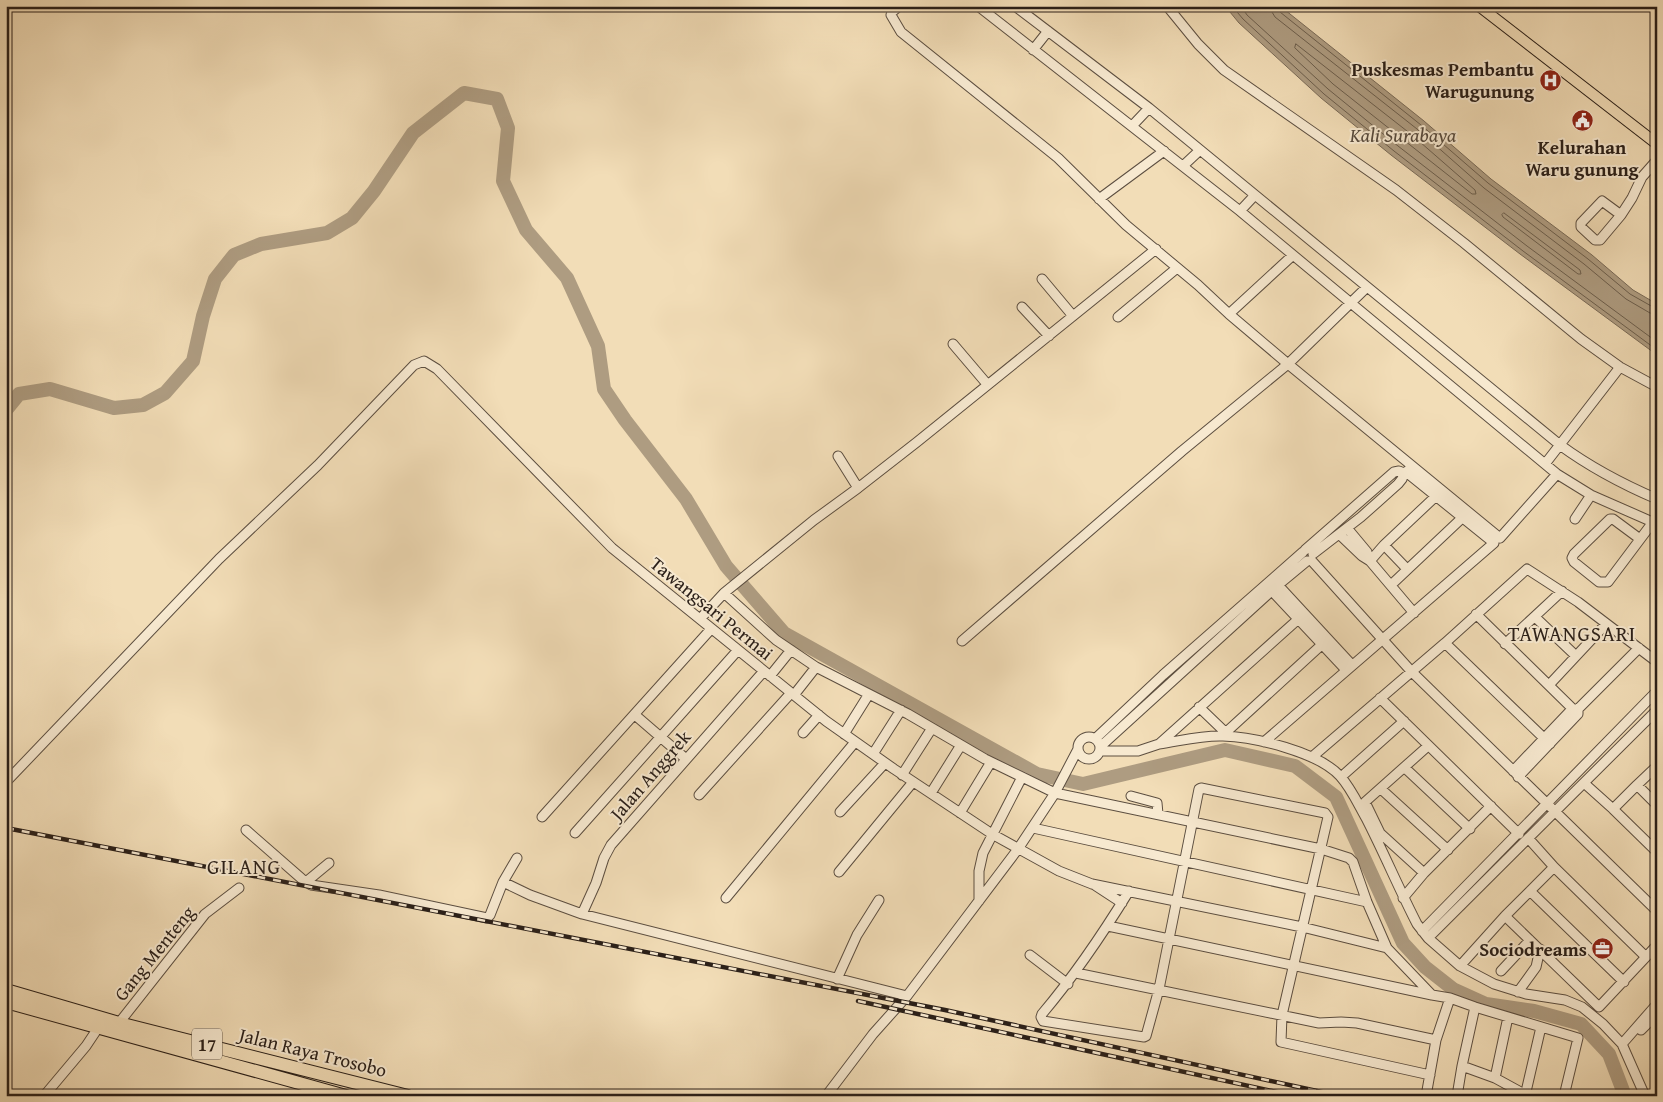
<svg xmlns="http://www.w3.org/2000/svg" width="1663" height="1102" viewBox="0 0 1663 1102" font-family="'Gentium Book Plus',serif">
	<rect width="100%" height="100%" fill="#f2ddb7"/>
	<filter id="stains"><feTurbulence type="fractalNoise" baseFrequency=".004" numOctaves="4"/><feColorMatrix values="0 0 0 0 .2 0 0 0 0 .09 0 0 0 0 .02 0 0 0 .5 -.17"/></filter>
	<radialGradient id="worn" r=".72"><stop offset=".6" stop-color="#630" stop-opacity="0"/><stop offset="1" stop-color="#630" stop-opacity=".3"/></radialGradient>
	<!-- water -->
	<path fill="#ae9c81" stroke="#796a57" d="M 1225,6 L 1280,6 L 1424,121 L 1491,179 L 1592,255 L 1633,290 L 1657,304 L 1657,355 L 1520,254 L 1391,155 L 1321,98 L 1239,23 Z"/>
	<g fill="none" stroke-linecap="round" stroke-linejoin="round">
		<!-- shore -->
		<path stroke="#6c5e4c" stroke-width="1" d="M 1232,6 L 1243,19 L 1324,94 L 1394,151 L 1523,251 L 1657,350
			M 1241,6 L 1247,15 L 1328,89 L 1398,146 L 1527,246 L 1657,342
			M 1271,6 L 1272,12 L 1275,17 L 1417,129 L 1484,188 L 1584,264 L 1626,299 L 1650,313 L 1657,314
			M 1278,6 L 1280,12 L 1421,125 L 1488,183 L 1588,259 L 1630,294 L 1653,307 L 1657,308
			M 1296,44 L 1412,135 L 1475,190 L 1476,194 L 1472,194 L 1333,84 L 1295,48 Z
			M 1504,213 L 1580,270 L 1581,274 L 1578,274 L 1503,217 L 1502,215 Z"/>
		<!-- river -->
		<path stroke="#ae9c81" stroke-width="14" d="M 6,410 L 19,394 L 50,389 L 114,408 L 143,405 L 165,393 L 193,361 L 203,316 L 215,279 L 234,255 L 261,244 L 327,233 L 352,218 L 374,191 L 413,133 L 464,93 L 497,99 L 508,128 L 503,181 L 526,230 L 567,278 L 598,346 L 604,389 L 625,420 L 686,499 L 726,566 L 784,633 L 1037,774 L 1083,784 L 1225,750 L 1295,766 L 1336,797 L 1403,943 L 1425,967 L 1453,989 L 1486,1004 L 1534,1011 L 1581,1024 L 1609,1054 L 1625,1096"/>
		<defs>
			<path id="minor" d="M 899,6 L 892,12 L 891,15 L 901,32 L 1058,158 L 1126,225 L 1198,285 L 1229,314 L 1288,364 L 1500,538 L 1557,474
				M 978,6 L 1240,211 L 1557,474 L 1591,495 L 1657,524
				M 1015,6 L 1149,108 L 1560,445 C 1590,467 1622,484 1657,499
				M 1167,6 L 1198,44 L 1224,70 L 1396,190 L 1464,243 L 1581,339 L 1620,367 L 1657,387
				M 1033,50 L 1048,31
				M 1132,126 L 1149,108
				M 1184,165 L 1200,150
				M 1099,199 L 1164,151
				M 1240,211 L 1255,195
				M 1621,215 L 1602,201 L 1581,223 L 1581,227 L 1595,240 L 1600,240 L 1621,215 L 1632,198 L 1642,177 L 1657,160
				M 1042,279 L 1073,316
				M 1022,307 L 1049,336
				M 1229,314 L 1292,256
				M 1118,317 L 1177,268
				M 953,344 L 987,384
				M 838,456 L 858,488
				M 1545,464 L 1620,367
				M 1575,519 L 1591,495
				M 1347,528 L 1367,552 L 1368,558
				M 1339,534 L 1362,556 L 1370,561 L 1414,613
				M 1640,539 L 1613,519 L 1610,519 L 1574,554 L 1572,558 L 1574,562 L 1599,582 L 1608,582 L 1653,522
				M 1384,545 L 1407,569
				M 1305,550 L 1394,472 L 1399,471 L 1404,473
				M 1313,554 L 1361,517 L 1398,484 L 1402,479 L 1404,473 L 1410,469
				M 1311,560 L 1411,671 L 1657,911
				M 1370,561 L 1384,545 L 1435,497
				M 1278,585 L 1352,665
				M 1391,585 L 1462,518
				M 1272,591 L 1346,670
				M 724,593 L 814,520 L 858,488 L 917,442 L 1156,249
				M 1476,614 L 1578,714
				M 1535,617 L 1576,656
				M 700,619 L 724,593 L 776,640 L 816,667 L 908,714 L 985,759 L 1055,793 L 1321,849 L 1349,858 L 1353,862 L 1367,902 L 1387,948
				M 962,641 L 1182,451 L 1288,364 L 1367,287
				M 1445,643 L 1550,744
				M 1505,644 L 1562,591
				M 770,676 L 791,650
				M 1549,685 L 1606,624
				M 794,695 L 816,667
				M 1380,698 L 1519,834
				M 1199,707 L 1225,732
				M 635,715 L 686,759
				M 803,733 L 819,715
				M 844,734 L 869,694
				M 1222,736 L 1328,639
				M1078 748a11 11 0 1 1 22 0a11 11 0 1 1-22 0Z
				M 1096,738 L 1163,675 L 1303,552
				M 1264,742 L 1494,543 L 1406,472
				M 1159,744 C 1180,741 1202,735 1223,736 C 1255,737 1318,752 1340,776 C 1351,788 1358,804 1366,818 C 1384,853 1399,889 1417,924 L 1428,938 L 1460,966 L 1494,984 L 1526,994 L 1565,1000 L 1582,1007 L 1603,1024 L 1622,1044 L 1645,1096
				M 1100,747 L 1278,585 L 1307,561
				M 1100,751 L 1138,751 L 1159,744 L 1304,614
				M 873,754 L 901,710
				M 1312,757 L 1445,643 L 1527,569 L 1578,602 L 1657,662
				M 1405,768 L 1470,829
				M 1513,771 L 1572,709 L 1576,709
				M 902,775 L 932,728
				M 1341,777 L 1404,721
				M 1518,777 L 1578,714 L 1578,709 L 1639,648
				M 6,782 L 219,559 L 318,465 L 414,365 L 424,361 L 437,369 L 612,548 L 826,721 L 894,769 L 992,834 L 1059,871 L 1092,884 L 1302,927 L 1387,948 L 1432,995 L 1450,998 L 1475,1007 L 1578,1038 L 1564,1096
				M 1584,783 L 1613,809 L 1657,852
				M 1637,785 L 1657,766
				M 1381,789 L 1448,850
				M 931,793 L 961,745
				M 699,795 L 791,693
				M 1131,796 L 1157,803 L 1158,814
				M 1613,809 L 1637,785 L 1657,805
				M 840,812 L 885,763
				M 960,813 L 991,762
				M 542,817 L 711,629
				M 1033,828 L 1367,902
				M 246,830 L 302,879 L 311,885 L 379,895 L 487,918 L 490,915 L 503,882 L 517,858
				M 575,833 L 738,650
				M 1528,838 L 1554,867
				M 839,872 L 913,782
				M 1424,873 L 1380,833 L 1365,802 L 1428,746
				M 306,882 L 329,863
				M 503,882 L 530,895 L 582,914 L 907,996
				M 1096,886 L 1122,903
				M 1129,891 C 1102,935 1075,975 1042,1014 L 1041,1017 L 1043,1021 L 1144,1037 L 1146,1036 L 1159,989 L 1199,789 L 1201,788 L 1325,813 L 1328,817 L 1282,1015 L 1281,1042 L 1430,1075
				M 1530,891 L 1624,982
				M 726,898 L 855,742
				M 1403,898 L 1424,873 L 1491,806
				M 979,901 L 979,871 L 983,853 L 1022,777
				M 582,914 L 596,883 L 604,858 L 611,845 L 764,671
				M 1108,926 L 1432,995
				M 1422,931 L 1657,691
				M 1428,938 L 1657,710
				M 1030,955 L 1068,984
				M 1646,957 L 1657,945
				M 1460,966 L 1505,916 L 1554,867 L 1646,957 L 1599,1007 L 1505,916
				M 1501,971 L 1530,940
				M 1076,973 L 1319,1023 L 1341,1022 L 1357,1023 L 1436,1040
				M 837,979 L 857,935 L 879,900
				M 1518,992 L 1536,967 L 1540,949
				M 1475,1007 L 1462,1066 L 1495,1078 L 1528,1096
				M 119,1023 L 205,914 L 239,888
				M 1641,1030 L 1657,1014
				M 1622,1044 L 1657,1004
				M 1495,1078 L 1508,1017
				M 44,1096 L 86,1046 L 98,1028
				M 826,1096 L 873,1034 L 907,996 L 1018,849 L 1055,793 L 1078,749
				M 1426,1096 L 1436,1040 L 1450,998
				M 1457,1096 L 1462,1066
				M 1525,1096 L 1541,1027"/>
			<path id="major" d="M 1479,6 L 1657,144"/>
			<path id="highway" d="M 6,990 L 119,1023 L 408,1096
				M 6,1002 L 346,1096"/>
		</defs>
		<!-- minor casing -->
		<use href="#minor" stroke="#5c4e40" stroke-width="11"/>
		<!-- major casing -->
		<use href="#major" stroke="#2a1f18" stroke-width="12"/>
		<!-- highway casing -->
		<use href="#highway" stroke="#2a1f18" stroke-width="14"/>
		<!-- minor -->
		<use href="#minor" stroke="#f7e9d0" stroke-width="9"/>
		<!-- major -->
		<use href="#major" stroke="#f2ddb7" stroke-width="10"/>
		<!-- highway -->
		<use href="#highway" stroke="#f2ddb7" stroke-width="12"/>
		<defs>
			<path id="rail" d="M 6,828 L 945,1010 L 1340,1096
				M 858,1001 L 1295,1096"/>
		</defs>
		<!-- rail casing -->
		<use href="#rail" stroke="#2a1f18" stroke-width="4.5"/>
		<!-- rail -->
		<use href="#rail" stroke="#f7e9d0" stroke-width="2.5" stroke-dasharray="8" stroke-linecap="butt"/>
	</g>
	<!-- icons -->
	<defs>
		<symbol id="hospital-disc" viewBox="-11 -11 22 22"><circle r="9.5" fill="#8f2418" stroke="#f7e9d0"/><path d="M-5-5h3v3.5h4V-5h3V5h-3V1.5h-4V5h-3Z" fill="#fff"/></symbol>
		<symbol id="civic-disc" viewBox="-11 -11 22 22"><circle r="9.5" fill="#8f2418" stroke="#f7e9d0"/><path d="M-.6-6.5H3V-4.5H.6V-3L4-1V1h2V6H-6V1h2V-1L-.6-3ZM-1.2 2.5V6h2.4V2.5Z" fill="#fff"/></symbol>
		<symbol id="office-disc" viewBox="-11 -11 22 22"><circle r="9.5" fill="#8f2418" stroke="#f7e9d0"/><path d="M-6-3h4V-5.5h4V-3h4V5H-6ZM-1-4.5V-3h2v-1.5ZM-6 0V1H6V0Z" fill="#fff"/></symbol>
	</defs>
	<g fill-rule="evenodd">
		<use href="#hospital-disc" x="1538" y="68" width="25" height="25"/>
		<use href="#civic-disc" x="1570" y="108" width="25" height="25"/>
		<use href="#office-disc" x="1590" y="936" width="25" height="25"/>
	</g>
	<g text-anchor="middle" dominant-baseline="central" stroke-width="4" stroke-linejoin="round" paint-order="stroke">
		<!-- shield labels -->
		<rect fill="#f7e9d0" stroke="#685c4f" stroke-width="1" x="192" y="1028.5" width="30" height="31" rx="4"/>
		<g font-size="18" font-weight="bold" fill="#2a1f18">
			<text x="207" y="1044">17</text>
		</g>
		<!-- poi labels -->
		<g font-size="19" font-weight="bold" fill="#2a1f18" stroke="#f7e9d0" text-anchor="end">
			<text x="1534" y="69">Puskesmas Pembantu<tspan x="1534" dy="22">Warugunung</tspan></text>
			<text x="1582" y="147" text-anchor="middle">Kelurahan<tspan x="1582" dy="22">Waru gunung</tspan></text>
			<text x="1587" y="949">Sociodreams</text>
		</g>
		<!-- street labels -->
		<g font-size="19" fill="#2a1f18" stroke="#f7e9d0">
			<text transform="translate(712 608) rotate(39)">Tawangsari Permai</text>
			<text transform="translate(650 775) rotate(-49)">Jalan Anggrek</text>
			<text transform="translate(154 953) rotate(-51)">Gang Menteng</text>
			<text transform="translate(313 1052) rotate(14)">Jalan Raya Trosobo</text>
		</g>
		<!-- water labels -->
		<g font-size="20" font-style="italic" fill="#584b3d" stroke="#f7e9d0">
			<text x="1403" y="134">Kali Surabaya</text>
		</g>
		<!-- quarter labels -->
		<g font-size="21" letter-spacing="1" fill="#2a1f18" stroke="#f7e9d0">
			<text x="1572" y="633">TAWANGSARI</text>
			<text x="244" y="866">GILANG</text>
		</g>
	</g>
	<!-- margin -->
	<rect width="1663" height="1102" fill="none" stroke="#f2ddb7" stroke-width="25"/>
	<rect x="8" y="8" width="1648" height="1087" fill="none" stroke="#2a1f18" stroke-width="2.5"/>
	<rect x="12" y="12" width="1638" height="1077" fill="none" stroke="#2a1f18"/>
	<rect width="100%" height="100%" filter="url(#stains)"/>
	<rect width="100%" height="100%" fill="url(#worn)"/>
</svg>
